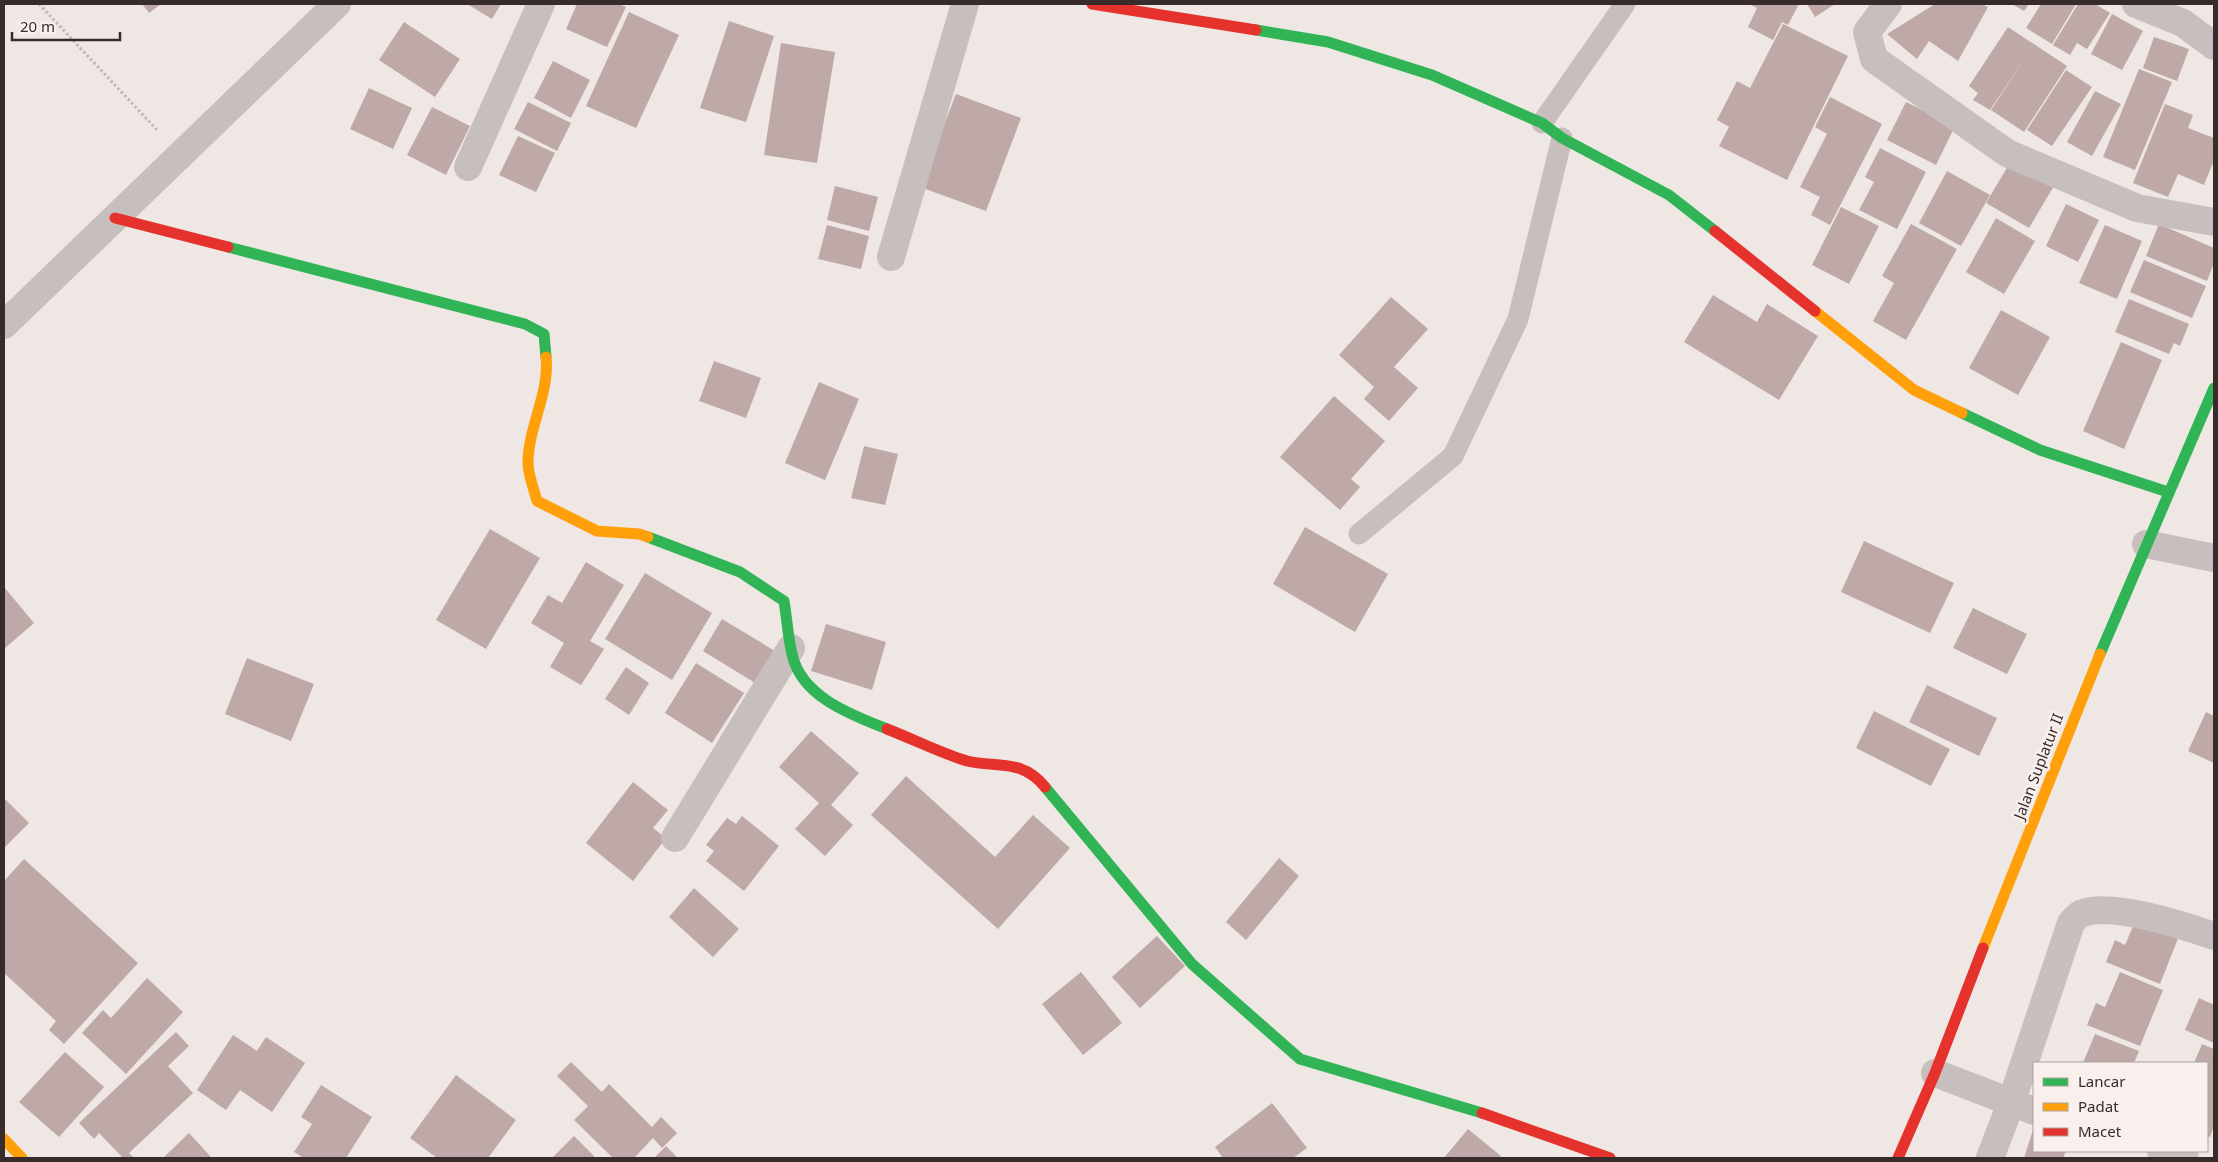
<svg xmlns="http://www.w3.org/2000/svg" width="2218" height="1162" viewBox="0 0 2218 1162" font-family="'Noto Sans',sans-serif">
	<rect width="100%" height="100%" fill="#eee7e4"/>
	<!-- building -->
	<path fill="#bfa9a8" d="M 142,4 L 161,4 L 149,13 Z
		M 467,4 L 501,4 L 492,19 Z
		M 577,4 L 619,4 L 626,7 L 607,47 L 566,29 Z
		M 1749,4 L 1799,4 L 1788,25 L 1782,22 L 1773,40 L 1748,27 L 1757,8 Z
		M 1807,4 L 1835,4 L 1815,17 Z
		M 1935,4 L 1982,4 L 1988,7 L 1958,61 L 1929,41 L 1917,59 L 1887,34 Z
		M 2012,4 L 2029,4 L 2024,11 Z
		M 2041,4 L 2076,4 L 2052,44 L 2026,28 Z
		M 2078,4 L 2095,4 L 2110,13 L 2087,49 L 2077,43 L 2070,55 L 2053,45 Z
		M 629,12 L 679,35 L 636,128 L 586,106 Z
		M 2112,14 L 2143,31 L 2122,70 L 2091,54 Z
		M 729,21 L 774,36 L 746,122 L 700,108 Z
		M 404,22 L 460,59 L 435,97 L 379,60 Z
		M 1783,24 L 1848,56 L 1787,180 L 1719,146 L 1729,127 L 1717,120 L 1737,81 L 1750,88 Z
		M 2008,27 L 2067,66 L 2024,132 L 1991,110 L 2025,58 L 1990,110 L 1973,100 L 1978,93 L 1969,86 Z
		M 2154,37 L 2189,49 L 2177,81 L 2143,68 Z
		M 781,43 L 835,52 L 817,163 L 764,155 Z
		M 553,61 L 590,80 L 571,118 L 534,98 Z
		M 2139,69 L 2172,82 L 2135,170 L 2103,157 Z
		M 2066,70 L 2092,87 L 2052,146 L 2027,130 Z
		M 369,88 L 412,108 L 393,149 L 350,129 Z
		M 2095,91 L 2121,104 L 2092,156 L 2067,142 Z
		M 956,94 L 1021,118 L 986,211 L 920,187 Z
		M 1830,97 L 1882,124 L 1830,225 L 1811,215 L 1820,197 L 1800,187 L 1827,134 L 1815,127 Z
		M 528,102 L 571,123 L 557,151 L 514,129 Z
		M 1906,102 L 1955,126 L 1936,165 L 1887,140 Z
		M 2165,104 L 2193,115 L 2188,128 L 2214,138 L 2214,160 L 2204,185 L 2178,174 L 2168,197 L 2133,183 Z
		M 432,107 L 470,126 L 446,175 L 407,155 Z
		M 518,136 L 555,153 L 536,192 L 499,175 Z
		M 1880,148 L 1926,172 L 1897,229 L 1859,210 L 1874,182 L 1865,177 Z
		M 2011,161 L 2054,186 L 2029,228 L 1986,203 Z
		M 1947,171 L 1990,195 L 1961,246 L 1919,223 Z
		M 835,186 L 878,197 L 869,231 L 827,220 Z
		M 2066,204 L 2099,220 L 2078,262 L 2046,246 Z
		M 1841,207 L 1879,226 L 1849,284 L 1812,265 Z
		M 1996,218 L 2035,241 L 2004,294 L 1966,272 Z
		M 1911,224 L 1957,249 L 1906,340 L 1873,321 L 1894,283 L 1882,276 Z
		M 2159,224 L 2214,248 L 2214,263 L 2207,281 L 2146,256 Z
		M 827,225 L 869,236 L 861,269 L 818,259 Z
		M 2105,225 L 2142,241 L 2117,299 L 2079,283 Z
		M 2144,260 L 2206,286 L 2192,318 L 2130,292 Z
		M 1713,295 L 1757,322 L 1767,304 L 1818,336 L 1779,400 L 1684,342 Z
		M 1391,297 L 1428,329 L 1394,367 L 1418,388 L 1389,421 L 1364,399 L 1374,387 L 1339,355 Z
		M 2129,299 L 2189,324 L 2180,346 L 2174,343 L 2169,354 L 2115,332 Z
		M 2001,310 L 2050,337 L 2018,395 L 1969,368 Z
		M 2121,342 L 2162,360 L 2124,449 L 2083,431 Z
		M 714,361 L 761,378 L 746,418 L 699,401 Z
		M 819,382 L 859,399 L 825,480 L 785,463 Z
		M 1334,396 L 1385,441 L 1351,479 L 1360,487 L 1340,510 L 1280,457 Z
		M 864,446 L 898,454 L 885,505 L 851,498 Z
		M 1305,527 L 1388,574 L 1355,632 L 1273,584 Z
		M 490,529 L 540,558 L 486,649 L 436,620 Z
		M 1864,541 L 1954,583 L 1930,633 L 1841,592 Z
		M 586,562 L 624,585 L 590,641 L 604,649 L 581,685 L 550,667 L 564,643 L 531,623 L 548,595 L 562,603 Z
		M 645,573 L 712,613 L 672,680 L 605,639 Z
		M 4,587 L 34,623 L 4,649 Z
		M 1973,608 L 2027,634 L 2007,674 L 1953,648 Z
		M 722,619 L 780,654 L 760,686 L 703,651 Z
		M 826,624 L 886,642 L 872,690 L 811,671 Z
		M 247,658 L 314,684 L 291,741 L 225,714 Z
		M 696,663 L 744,693 L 712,743 L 665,713 Z
		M 626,667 L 649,683 L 629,715 L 605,699 Z
		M 1927,685 L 1997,718 L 1979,756 L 1909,722 Z
		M 1874,711 L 1950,749 L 1931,786 L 1856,748 Z
		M 2206,712 L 2214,716 L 2214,763 L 2188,751 Z
		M 811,731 L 859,773 L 831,805 L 853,825 L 825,856 L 795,829 L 819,803 L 779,767 Z
		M 906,776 L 995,857 L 1033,815 L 1070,848 L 998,929 L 871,815 Z
		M 633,782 L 668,810 L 653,828 L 666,838 L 633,881 L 586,843 Z
		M 4,798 L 29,823 L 4,848 Z
		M 742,816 L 779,846 L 744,891 L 706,861 L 714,851 L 706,845 L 727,818 L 736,824 Z
		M 1279,858 L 1299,876 L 1246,940 L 1226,922 Z
		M 24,859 L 138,963 L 64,1044 L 49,1030 L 56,1021 L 4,973 L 4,881 Z
		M 694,888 L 739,929 L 713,957 L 669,917 Z
		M 2136,919 L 2179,936 L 2160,984 L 2106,962 L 2115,940 L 2125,945 Z
		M 1157,936 L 1185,966 L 1140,1008 L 1112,977 Z
		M 1081,972 L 1122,1023 L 1083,1055 L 1042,1004 Z
		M 2120,972 L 2163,990 L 2140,1046 L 2087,1025 L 2096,1003 L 2105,1007 Z
		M 147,978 L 183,1012 L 126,1074 L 82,1033 L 103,1010 L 111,1018 Z
		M 2199,998 L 2214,1005 L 2214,1043 L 2185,1030 Z
		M 176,1032 L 189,1046 L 168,1066 L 193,1093 L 129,1153 L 134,1158 L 123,1158 L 99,1133 L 94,1139 L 79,1123 Z
		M 2095,1034 L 2139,1051 L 2134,1063 L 2083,1063 Z
		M 233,1035 L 257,1051 L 266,1037 L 305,1063 L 272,1112 L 240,1090 L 226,1110 L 197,1090 Z
		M 2202,1044 L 2214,1049 L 2214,1126 L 2210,1137 L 2207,1136 L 2207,1063 L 2194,1063 Z
		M 65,1052 L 104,1087 L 59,1137 L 19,1102 Z
		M 571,1062 L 602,1092 L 609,1084 L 652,1127 L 661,1117 L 677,1133 L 662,1148 L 653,1138 L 634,1158 L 613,1158 L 574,1120 L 588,1106 L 557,1076 Z
		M 456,1075 L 516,1120 L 488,1158 L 437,1158 L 410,1138 Z
		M 321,1085 L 372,1117 L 346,1158 L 304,1158 L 294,1152 L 312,1124 L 301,1117 Z
		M 1272,1103 L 1307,1148 L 1293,1158 L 1223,1158 L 1215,1147 Z
		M 2034,1127 L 2034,1151 L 2066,1151 L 2063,1158 L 2024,1158 Z
		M 1468,1129 L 1501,1156 L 1499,1158 L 1444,1158 Z
		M 189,1133 L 211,1157 L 163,1158 Z
		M 574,1136 L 596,1158 L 552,1158 Z
		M 666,1146 L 678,1158 L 654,1158 Z"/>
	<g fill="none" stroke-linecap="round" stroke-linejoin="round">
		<!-- path -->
		<path stroke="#bfb8b6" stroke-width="3" stroke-dasharray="2.5 2.5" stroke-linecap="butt" d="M 39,4 L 158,131"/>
		<!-- lane -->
		<path stroke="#c6bfbd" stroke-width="21" d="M 1542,123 L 1625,4
			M 1359,534 L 1453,456 L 1518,319 L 1562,138"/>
		<!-- street -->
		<path stroke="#c6bfbd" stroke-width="28" d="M 1888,4 L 1867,32 L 1874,59 L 2007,153 L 2137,208 L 2214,222
			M 2136,4 L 2183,23 L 2214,46
			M 468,167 L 541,4
			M 891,257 L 965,4
			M 4,325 L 337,4
			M 2146,544 L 2214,558
			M 675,838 L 791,648
			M 1935,1073 L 2034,1111
			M 2161,1151 L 2185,1158
			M 1990,1158 L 2011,1103 L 2071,923 C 2075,919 2078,914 2083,913 C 2112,902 2185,926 2214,936"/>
		<!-- fast -->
		<path stroke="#30b455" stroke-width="11" d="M 1256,30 L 1328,42 L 1432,75 L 1542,123 L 1562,138 L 1669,195 L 1715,231
			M 228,247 L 525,324 L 544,334 L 546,357
			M 1962,413 L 2040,450 L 2168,492
			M 648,537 L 740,572 L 784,601 C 787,619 788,637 792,654 C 801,697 852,715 887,729
			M 2100,654 L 2214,388
			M 1045,787 L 1192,964 L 1300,1059 L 1482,1113"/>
		<!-- slow -->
		<path stroke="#ff9f0a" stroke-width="11" d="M 1815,311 L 1914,390 L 1962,413
			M 546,357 C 550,393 528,427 528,463 C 528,475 534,489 537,501 L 597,531 L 639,534 L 648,537
			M 1983,948 L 2100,654
			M 4,1139 L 22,1158"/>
		<!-- jam -->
		<path stroke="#e5322d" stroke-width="11" d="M 1092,4 L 1256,30
			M 115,218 L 228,247
			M 1715,231 L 1815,311
			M 887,729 C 913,739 940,753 967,761 C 996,768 1022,758 1045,787
			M 1482,1113 L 1610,1158
			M 1898,1158 L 1935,1073 L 1983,948"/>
	</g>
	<g text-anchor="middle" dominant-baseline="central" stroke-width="5" stroke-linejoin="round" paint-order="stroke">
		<!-- street labels -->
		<g font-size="15" fill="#372c2b" stroke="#f9f0ed">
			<text transform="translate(2038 766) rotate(-69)">Jalan Suplatur II</text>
		</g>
	</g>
	<!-- border -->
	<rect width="2218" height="1162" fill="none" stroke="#372c2b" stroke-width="10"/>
	<!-- legend -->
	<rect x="2033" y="1062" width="175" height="90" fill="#f9f0ed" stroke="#aba29f"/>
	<rect x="2043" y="1078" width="25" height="8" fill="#30b455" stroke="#aba29f"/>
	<text x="2078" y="1087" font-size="15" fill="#372c2b">Lancar</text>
	<rect x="2043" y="1103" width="25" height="8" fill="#ff9f0a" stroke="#aba29f"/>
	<text x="2078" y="1112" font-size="15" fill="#372c2b">Padat</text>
	<rect x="2043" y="1128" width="25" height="8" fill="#e5322d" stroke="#aba29f"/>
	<text x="2078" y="1137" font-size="15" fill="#372c2b">Macet</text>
	<!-- scale -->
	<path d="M12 32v8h108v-8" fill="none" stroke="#372c2b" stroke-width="2.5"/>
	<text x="20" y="32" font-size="15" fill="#372c2b" stroke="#f9f0ed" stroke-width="4" paint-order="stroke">20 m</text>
</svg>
